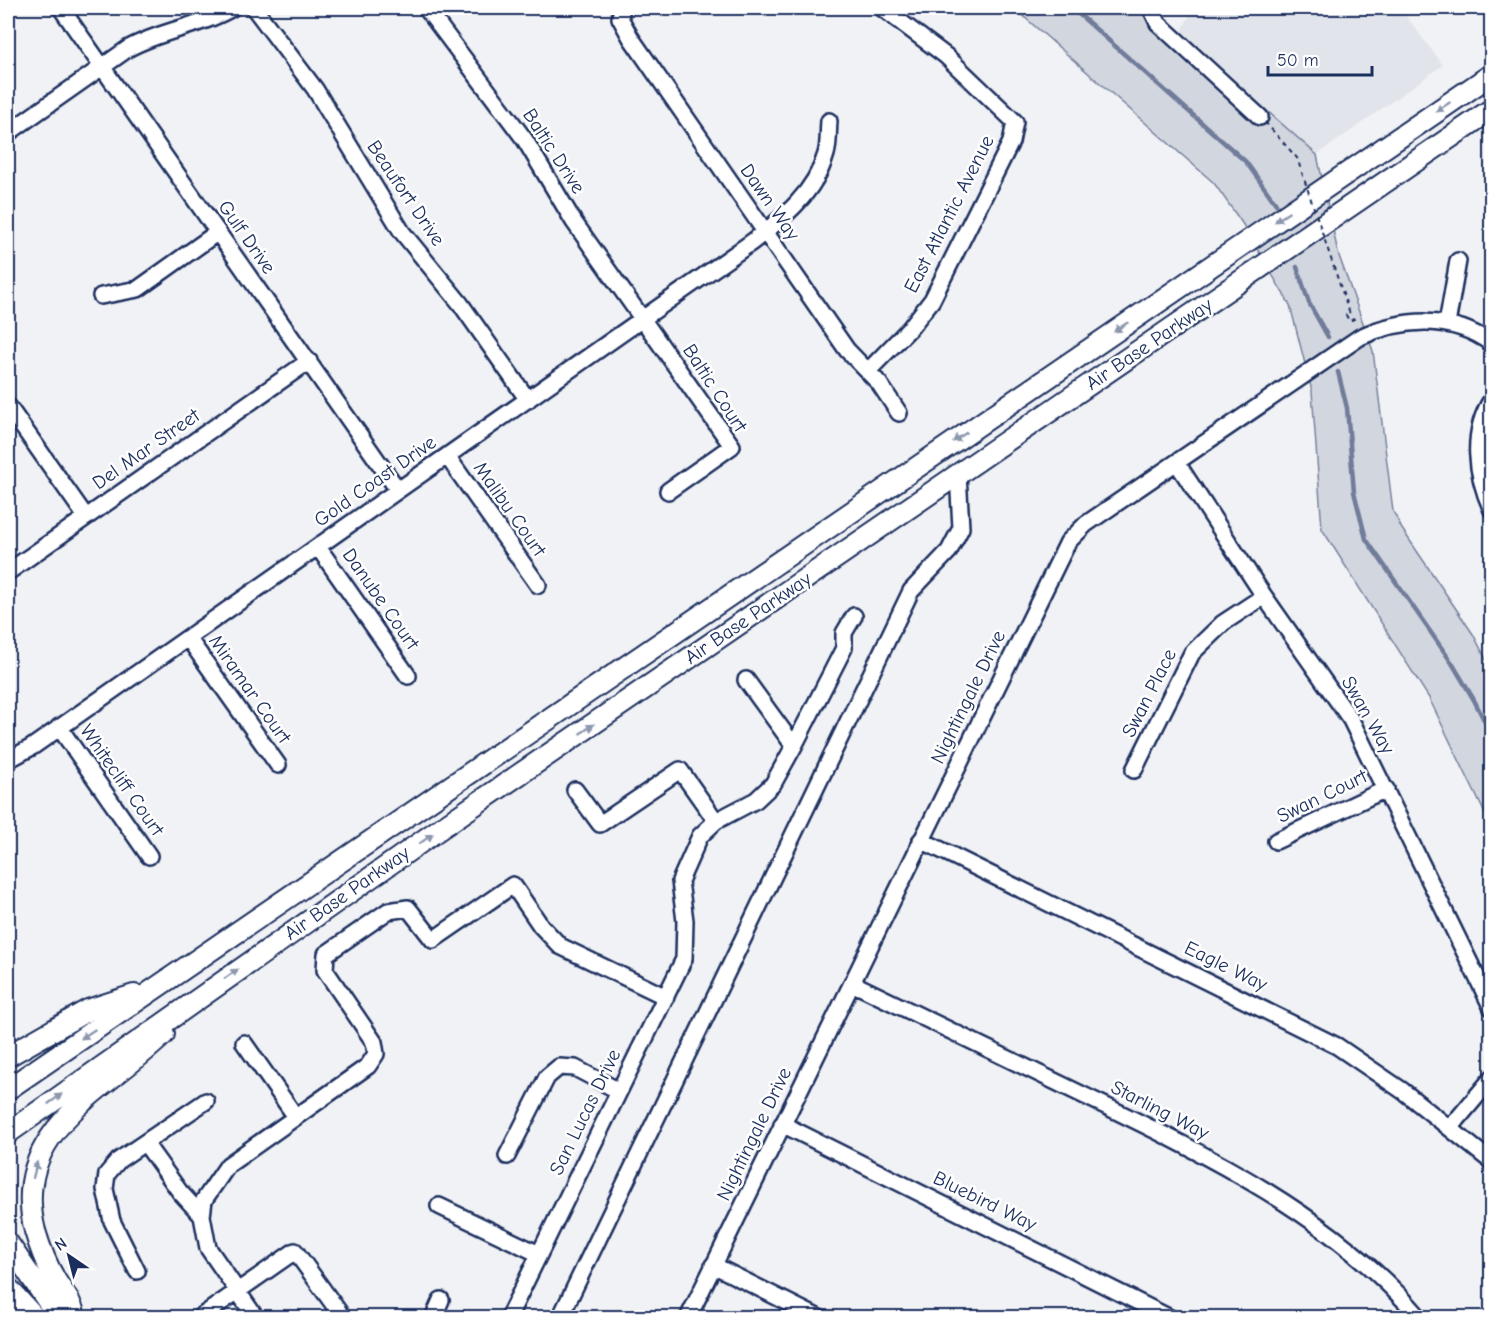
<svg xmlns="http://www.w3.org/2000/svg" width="1499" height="1325" viewBox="0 0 1499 1325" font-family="'Comic Neue',sans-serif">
	<rect width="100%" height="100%" fill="#f1f2f5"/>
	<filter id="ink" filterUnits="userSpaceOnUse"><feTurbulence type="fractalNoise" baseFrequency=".0167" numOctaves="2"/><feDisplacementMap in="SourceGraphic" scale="12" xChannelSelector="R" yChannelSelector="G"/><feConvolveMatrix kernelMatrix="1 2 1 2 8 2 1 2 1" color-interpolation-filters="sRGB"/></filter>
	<g filter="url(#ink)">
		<!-- built -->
		<path fill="#e1e4ea" d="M 1193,8 L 1400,8 L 1443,65 L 1317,155 L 1180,35 Z"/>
		<!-- green -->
		<path fill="#d2d6df" stroke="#76829e" stroke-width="1.5" d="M 1014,8 L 1165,8 L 1162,18 L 1317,155 L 1338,253 L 1373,351 L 1393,511 L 1402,529 L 1473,634 L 1491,669 L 1491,826 L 1429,698 L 1322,529 L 1312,391 L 1290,305 L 1242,223 L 1214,183 Z"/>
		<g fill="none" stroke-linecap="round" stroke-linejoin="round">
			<!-- stream -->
			<path stroke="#707c9a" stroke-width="4.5" d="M 1072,8 L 1246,162 L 1276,204
				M 1297,267 L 1309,303 L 1328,337
				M 1338,372 L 1347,408 L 1354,492 L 1366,539 L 1452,663 L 1474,700 L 1492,736"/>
			<defs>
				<path id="minor" d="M 61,8 L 398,490
					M 254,8 L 315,89 L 402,232 L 460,303 L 528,400
					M 426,8 L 525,140 L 574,222 L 732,446 L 668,491
					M 622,8 L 620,18 L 631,38 L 847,350 L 879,383 L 899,413
					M 1151,8 L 1158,23 L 1260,117
					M 8,133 L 129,48 C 162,30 199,27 232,8
					M 101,296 L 138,289 L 218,232
					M 1447,324 L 1458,261
					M 868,371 L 910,328 L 932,300 L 1011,142 L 1015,122 L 946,56 L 882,8
					M 1492,399 C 1470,433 1476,475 1492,510
					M 8,406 L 86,517
					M 447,456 L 538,585
					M 1177,463 L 1264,596 L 1351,720 L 1492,1008
					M 318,547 L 408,676
					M 8,572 L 309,361
					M 188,638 L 278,765
					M 59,727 L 149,856
					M 794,746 L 844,648 L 844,633 L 854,616
					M 8,760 L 32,747 L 752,242 C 783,218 815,193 826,154 C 829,144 828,132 829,121
					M 1134,770 L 1192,653 L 1223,623 L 1264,596
					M 575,790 L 600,824 L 680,770 L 716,821
					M 921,840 L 1337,1046 L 1403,1091 L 1492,1162
					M 1276,841 L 1386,789
					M 852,983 C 930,1021 1008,1058 1085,1096 C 1205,1154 1331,1214 1420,1318
					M 244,1043 L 296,1117
					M 782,1124 L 1170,1318
					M 1450,1128 L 1492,1078
					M 145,1143 L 180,1192 L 202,1216
					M 507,1156 L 547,1077 L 559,1067 L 575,1068 L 619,1091
					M 439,1206 L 539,1254
					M 713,1265 L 819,1318
					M 137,1271 L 112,1221 L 105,1189 L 107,1174 L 119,1160 L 206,1101
					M 199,1318 L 295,1251 L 339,1312
					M 256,1318 L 208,1248 L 202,1216 L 204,1200 L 228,1165 L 368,1066 L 376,1054 L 374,1042 L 325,970 L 326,954 L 388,911 L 408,908 L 433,940 L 513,885 L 541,926 L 560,946 L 666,997
					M 433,1318 L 441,1300
					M 508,1318 L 684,959 L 685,921 L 680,881 L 700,836 L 716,821 L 756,800 L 773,784 L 794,746 L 746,680
					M 560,1318 L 911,591 L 949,551 L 961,528 L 958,474
					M 688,1318 L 1068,542 L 1086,524 L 1360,337 C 1403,318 1451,314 1492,344"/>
				<path id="major" d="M 8,1056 L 88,1010 L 134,995
					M 8,1089 L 1492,74
					M 8,1133 L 441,828 L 1492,109
					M 8,1243 L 59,1318
					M 8,1288 L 35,1318
					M 75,1318 C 73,1303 64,1294 56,1281 C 47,1266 40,1248 35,1231 C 9,1130 106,1091 164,1034"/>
			</defs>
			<!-- minor casing -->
			<use href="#minor" stroke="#1b2f5e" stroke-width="20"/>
			<!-- major casing -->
			<use href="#major" stroke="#1b2f5e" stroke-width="24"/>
			<!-- path -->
			<path stroke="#1b2f5e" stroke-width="2" stroke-dasharray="4.5 4.5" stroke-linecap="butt" d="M 1348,309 L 1350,314 L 1346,315 L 1349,321 L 1354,319 L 1355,322"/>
			<!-- minor -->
			<use href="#minor" stroke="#fff" stroke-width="15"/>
			<!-- major -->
			<use href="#major" stroke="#fff" stroke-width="20"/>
			<!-- path-bridge -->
			<path stroke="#1b2f5e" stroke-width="2" stroke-dasharray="4.5 4.5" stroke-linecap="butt" d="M 1265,122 L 1297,158 L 1348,309"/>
		</g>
		<!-- one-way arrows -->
		<defs><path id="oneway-solid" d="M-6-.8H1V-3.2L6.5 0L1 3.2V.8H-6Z" transform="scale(1.5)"/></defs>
		<g fill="#8d97ae">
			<use href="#oneway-solid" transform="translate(1443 107) rotate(146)"/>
			<use href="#oneway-solid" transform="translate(1282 217) rotate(146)"/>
			<use href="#oneway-solid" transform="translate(1121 327) rotate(146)"/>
			<use href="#oneway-solid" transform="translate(960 437) rotate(146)"/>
			<use href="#oneway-solid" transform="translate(587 729) rotate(-34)"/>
			<use href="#oneway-solid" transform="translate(426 839) rotate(-35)"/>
			<use href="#oneway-solid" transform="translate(231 974) rotate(-35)"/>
			<use href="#oneway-solid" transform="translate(88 1034) rotate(146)"/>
			<use href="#oneway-solid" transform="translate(55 1099) rotate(-36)"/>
			<use href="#oneway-solid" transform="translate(35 1170) rotate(-76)"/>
		</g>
	</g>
	<g text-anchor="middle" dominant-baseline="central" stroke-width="5" stroke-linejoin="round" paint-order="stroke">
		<!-- street labels -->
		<g font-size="20" fill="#1b2f5e" stroke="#fff">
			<text transform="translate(554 151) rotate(57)">Baltic Drive</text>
			<text transform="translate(406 193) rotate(56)">Beaufort Drive</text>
			<text transform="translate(770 202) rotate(55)">Dawn Way</text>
			<text transform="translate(949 214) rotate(-63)">East Atlantic Avenue</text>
			<text transform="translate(247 237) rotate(55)">Gulf Drive</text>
			<text transform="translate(1149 344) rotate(-34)">Air Base Parkway</text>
			<text transform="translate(715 388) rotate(57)">Baltic Court</text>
			<text transform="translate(146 449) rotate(-35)">Del Mar Street</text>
			<text transform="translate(375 481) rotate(-35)">Gold Coast Drive</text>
			<text transform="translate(510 509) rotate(55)">Malibu Court</text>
			<text transform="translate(381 599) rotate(55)">Danube Court</text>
			<text transform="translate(748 618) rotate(-34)">Air Base Parkway</text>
			<text transform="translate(250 689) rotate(55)">Miramar Court</text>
			<text transform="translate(1149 693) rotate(-63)">Swan Place</text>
			<text transform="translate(968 697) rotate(-64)">Nightingale Drive</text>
			<text transform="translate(1368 715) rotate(60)">Swan Way</text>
			<text transform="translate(122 780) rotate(55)">Whitecliff Court</text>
			<text transform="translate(1322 796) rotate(-26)">Swan Court</text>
			<text transform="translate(347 893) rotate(-35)">Air Base Parkway</text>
			<text transform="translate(1226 966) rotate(26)">Eagle Way</text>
			<text transform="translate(1160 1110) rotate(27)">Starling Way</text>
			<text transform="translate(585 1112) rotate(-64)">San Lucas Drive</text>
			<text transform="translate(754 1134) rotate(-64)">Nightingale Drive</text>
			<text transform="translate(985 1201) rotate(26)">Bluebird Way</text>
		</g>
	</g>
	<!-- margin -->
	<rect width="1499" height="1325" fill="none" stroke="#fff" stroke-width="30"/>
	<rect x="15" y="15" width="1469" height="1295" fill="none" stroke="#1b2f5e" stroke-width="2" filter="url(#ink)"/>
	<!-- north arrow -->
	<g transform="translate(69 1256) rotate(325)" stroke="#ffffff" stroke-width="4.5" paint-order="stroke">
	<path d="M0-4.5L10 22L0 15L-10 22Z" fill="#1b2f5e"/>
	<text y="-9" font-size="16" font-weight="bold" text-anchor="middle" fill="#1b2f5e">N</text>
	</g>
	<!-- scale -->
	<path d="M1268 66v9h104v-9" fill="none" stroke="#1b2f5e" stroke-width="3"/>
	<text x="1277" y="66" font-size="18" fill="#1b2f5e" stroke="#ffffff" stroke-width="4.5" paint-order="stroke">50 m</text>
</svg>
